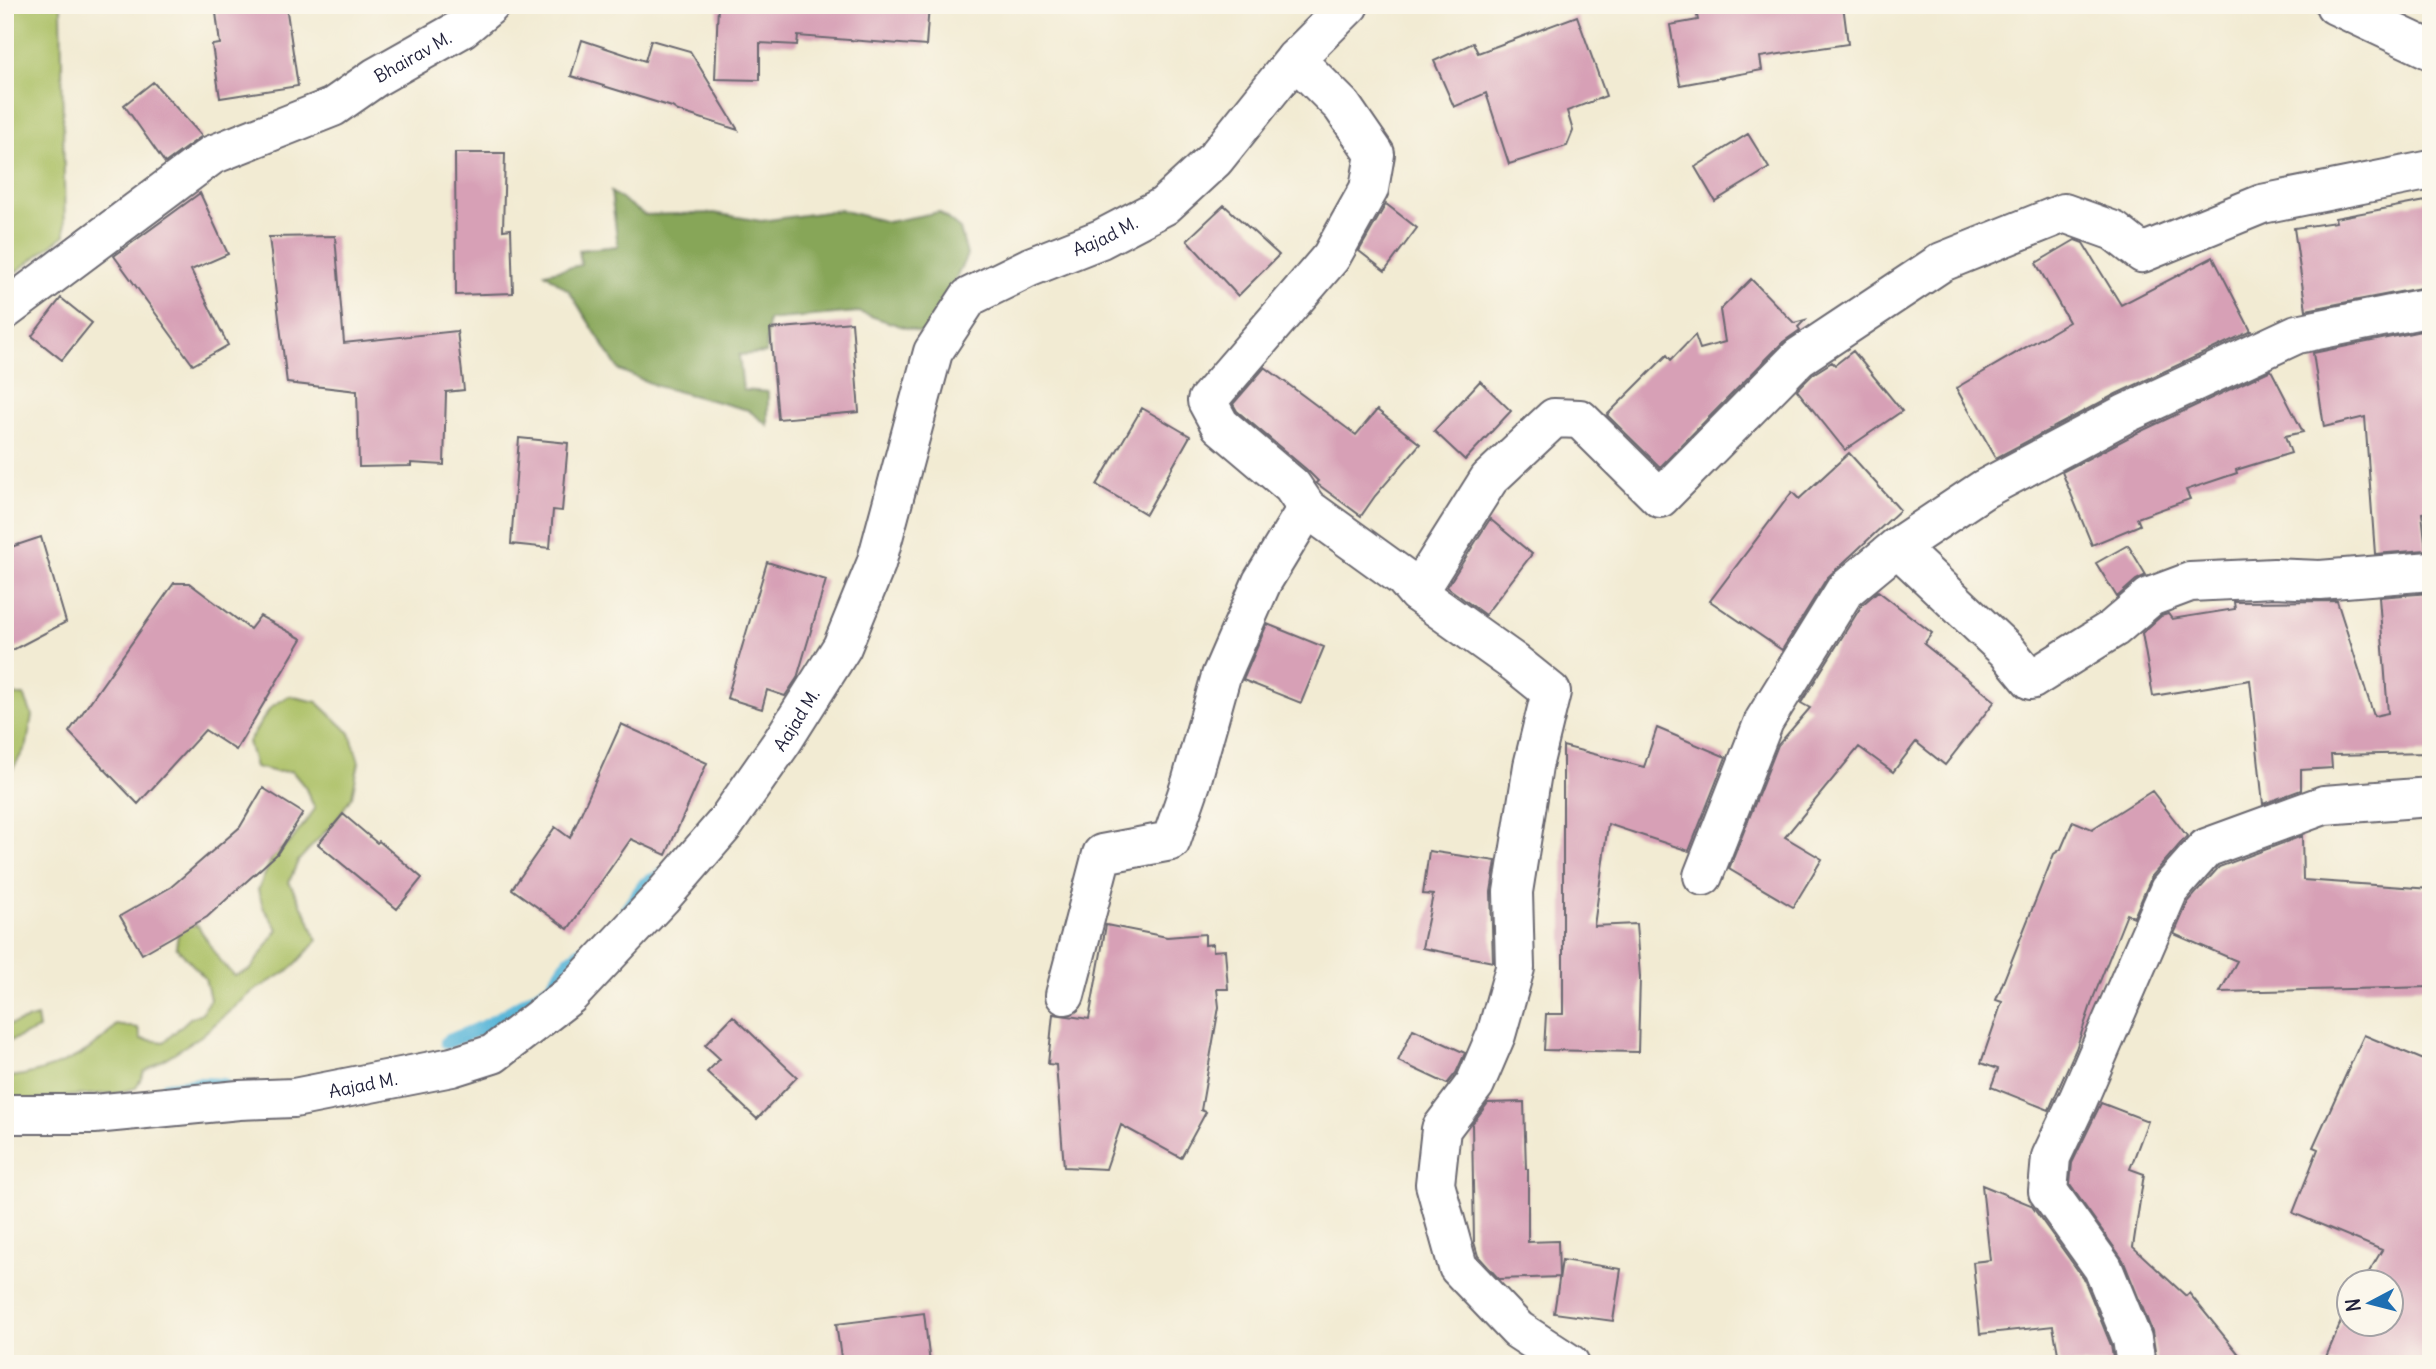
<svg xmlns="http://www.w3.org/2000/svg" width="2436" height="1369" viewBox="0 0 2436 1369" font-family="Delius,sans-serif">
	<rect width="100%" height="100%" fill="#fbf7ec"/>
	<filter id="ink" filterUnits="userSpaceOnUse"><feTurbulence type="fractalNoise" baseFrequency=".0143" numOctaves="2"/><feDisplacementMap in="SourceGraphic" scale="14" xChannelSelector="R" yChannelSelector="G"/><feConvolveMatrix kernelMatrix="1 2 1 2 8 2 1 2 1" color-interpolation-filters="sRGB"/></filter>
	<filter id="wash" filterUnits="userSpaceOnUse"><feTurbulence type="fractalNoise" baseFrequency=".00686" numOctaves="4" result="noise"/><feDisplacementMap in="SourceGraphic" scale="28" xChannelSelector="R" yChannelSelector="G"/><feGaussianBlur stdDeviation="1.57" result="paint"/><feColorMatrix in="noise" values="0 0 0 0 0 0 0 0 0 0 0 0 0 0 0 0 0 1.4 0 .05"/><feComposite in="paint" operator="in"/></filter>
	<g filter="url(#wash)">
		<rect width="100%" height="100%" fill="#f2ebd3"/>
		<!-- green -->
		<path fill="#aabf63" stroke="#66704f" stroke-width="2" d="M 5,5 L 61,5 L 65,235 L 5,280 Z
			M 5,695 L 24,695 L 32,715 L 27,745 L 5,782 Z
			M 289,696 L 317,702 L 350,733 L 359,762 L 352,796 L 337,819 L 298,861 L 289,882 L 309,919 L 317,941 L 291,969 L 252,992 L 201,1036 L 144,1072 L 136,1088 L 116,1093 L 70,1096 L 5,1104 L 5,1078 C 46,1073 90,1057 116,1025 L 138,1028 L 141,1039 L 164,1042 L 190,1018 L 202,1013 L 210,999 L 205,978 L 176,947 L 180,922 L 198,926 L 220,961 L 234,976 L 250,970 L 278,929 L 264,909 L 258,890 L 272,858 L 292,840 L 315,809 L 305,787 L 292,771 L 276,772 L 255,767 L 248,742 L 271,707 Z
			M 37,1017 L 39,1029 L 5,1043 L 5,1026 Z"/>
		<!-- forest -->
		<path fill="#87a659" stroke="#54644a" stroke-width="2" d="M 611,192 L 645,215 L 714,213 L 761,221 L 840,210 L 888,222 L 939,212 L 960,229 L 967,255 L 953,285 L 925,334 L 858,312 L 768,320 L 766,353 L 739,355 L 743,390 L 768,392 L 768,425 L 748,410 L 657,386 L 619,370 L 569,291 L 545,273 L 581,265 L 579,250 L 618,246 Z"/>
		<g fill="none" stroke-linecap="round" stroke-linejoin="round">
			<!-- stream -->
			<path stroke="#5bb7d9" stroke-width="14" d="M 626,911 L 645,884 L 666,873
				M 447,1042 L 488,1025 L 551,987 L 569,961 L 602,936
				M 167,1088 L 201,1084 L 223,1085"/>
		</g>
		<g id="blocks">
			<!-- building -->
			<path fill="#d7a0b6" d="M 215,5 L 286,5 L 298,86 L 220,98 L 212,45 L 220,44 Z
				M 718,5 L 929,5 L 926,46 L 798,36 L 797,45 L 760,43 L 760,80 L 715,79 Z
				M 1726,5 L 1843,5 L 1848,44 L 1760,57 L 1762,70 L 1680,85 L 1670,25 L 1698,20 L 1696,11 Z
				M 1577,16 L 1606,96 L 1567,111 L 1573,131 L 1567,146 L 1509,164 L 1486,93 L 1454,107 L 1434,61 L 1473,43 L 1478,53 Z
				M 582,40 L 645,61 L 651,40 L 690,51 L 738,130 L 678,111 L 672,107 L 571,76 Z
				M 153,82 L 202,136 L 165,163 L 124,105 Z
				M 1748,134 L 1769,168 L 1715,201 L 1695,167 Z
				M 455,153 L 505,153 L 503,230 L 511,229 L 513,293 L 456,295 Z
				M 200,193 L 228,254 L 191,270 L 228,345 L 193,365 L 114,256 Z
				M 2431,200 L 2431,286 L 2306,310 L 2294,228 L 2336,222 L 2335,218 Z
				M 1386,204 L 1417,228 L 1385,271 L 1359,251 Z
				M 1224,205 L 1279,255 L 1238,296 L 1187,240 Z
				M 335,236 L 344,343 L 457,331 L 464,390 L 446,392 L 444,465 L 411,463 L 411,466 L 359,467 L 357,391 L 287,383 L 269,237 Z
				M 2075,240 L 2083,243 L 2121,305 L 2213,257 L 2251,331 L 2116,394 L 1996,458 L 1956,388 L 2069,322 L 2036,263 Z
				M 1751,279 L 1794,323 L 1805,320 L 1798,327 L 1800,330 L 1783,342 L 1660,467 L 1607,415 L 1667,355 L 1671,360 L 1695,335 L 1700,349 L 1725,342 L 1720,310 Z
				M 61,298 L 92,323 L 62,360 L 32,336 Z
				M 852,322 L 859,412 L 778,419 L 770,329 Z
				M 2431,329 L 2431,512 L 2422,513 L 2426,550 L 2375,554 L 2365,417 L 2324,427 L 2313,353 Z
				M 1853,351 L 1902,411 L 1845,450 L 1797,390 L 1813,374 L 1832,362 L 1835,365 Z
				M 1265,367 L 1356,435 L 1377,410 L 1420,444 L 1375,496 L 1361,516 L 1316,483 L 1318,481 L 1306,469 L 1237,411 L 1233,404 Z
				M 2271,370 L 2303,432 L 2285,436 L 2291,453 L 2236,470 L 2237,473 L 2186,490 L 2190,499 L 2137,518 L 2140,525 L 2092,545 L 2062,472 L 2135,434 Z
				M 1480,381 L 1511,411 L 1465,460 L 1434,431 Z
				M 1142,408 L 1190,436 L 1146,514 L 1097,485 Z
				M 519,438 L 568,443 L 562,511 L 553,510 L 550,548 L 511,544 Z
				M 1849,453 L 1900,510 L 1827,578 L 1782,650 L 1710,601 L 1792,492 L 1799,499 Z
				M 1490,519 L 1532,554 L 1485,615 L 1447,587 Z
				M 41,537 L 66,622 L 5,654 L 5,549 Z
				M 2128,545 L 2146,575 L 2136,580 L 2117,597 L 2096,563 Z
				M 767,562 L 826,580 L 797,678 L 785,696 L 767,690 L 762,709 L 727,698 Z
				M 174,583 L 189,583 L 250,629 L 260,616 L 302,639 L 236,750 L 205,730 L 138,804 L 69,732 Z
				M 1878,591 L 1932,633 L 1924,644 L 1995,701 L 1945,765 L 1916,742 L 1893,772 L 1859,747 L 1785,837 L 1822,859 L 1793,907 L 1729,869 L 1778,745 L 1810,708 L 1801,703 L 1862,605 Z
				M 2430,593 L 2431,753 L 2331,755 L 2332,768 L 2301,770 L 2301,790 L 2263,804 L 2250,680 L 2153,696 L 2142,633 L 2161,616 L 2168,614 L 2172,619 L 2235,609 L 2234,602 L 2337,601 L 2374,716 L 2388,713 L 2379,597 Z
				M 1267,624 L 1324,647 L 1301,703 L 1243,680 Z
				M 621,724 L 707,763 L 666,855 L 631,839 L 568,929 L 512,889 L 555,827 L 570,838 Z
				M 1657,728 L 1726,757 L 1689,851 L 1608,824 L 1594,926 L 1636,924 L 1640,977 L 1638,1052 L 1544,1050 L 1546,1014 L 1563,1014 L 1563,746 L 1644,767 Z
				M 263,788 L 303,813 L 277,854 L 207,917 L 142,954 L 120,916 L 171,887 L 240,827 Z
				M 2152,791 L 2187,836 L 2152,876 L 2134,917 L 2127,914 L 2094,996 L 2076,1049 L 2049,1110 L 1991,1087 L 1998,1069 L 1981,1063 L 2002,1002 L 1996,1000 L 2054,854 L 2061,849 L 2073,821 L 2092,829 Z
				M 343,814 L 377,843 L 379,841 L 422,878 L 397,909 L 318,844 Z
				M 2302,836 L 2303,880 L 2431,889 L 2431,987 L 2220,992 L 2237,961 L 2174,934 L 2188,902 L 2219,867 Z
				M 1429,851 L 1496,861 L 1491,892 L 1493,962 L 1422,948 L 1433,895 L 1423,894 Z
				M 1106,925 L 1167,937 L 1205,934 L 1205,945 L 1213,944 L 1213,951 L 1225,950 L 1228,989 L 1217,989 L 1219,1007 L 1201,1110 L 1206,1112 L 1181,1158 L 1121,1125 L 1106,1169 L 1064,1167 L 1056,1065 L 1048,1064 L 1053,1014 L 1089,1019 Z
				M 733,1016 L 797,1077 L 757,1119 L 707,1072 L 720,1059 L 705,1045 Z
				M 1413,1029 L 1465,1053 L 1456,1073 L 1447,1084 L 1398,1061 Z
				M 2364,1035 L 2431,1063 L 2431,1364 L 2323,1364 L 2348,1305 L 2348,1324 L 2390,1324 L 2390,1282 L 2363,1282 L 2382,1250 L 2293,1213 L 2318,1149 L 2313,1147 Z
				M 1524,1102 L 1526,1169 L 1528,1169 L 1528,1242 L 1558,1241 L 1559,1277 L 1499,1279 L 1478,1256 L 1474,1242 L 1472,1124 L 1488,1103 Z
				M 2101,1103 L 2148,1121 L 2130,1169 L 2144,1174 L 2133,1247 L 2186,1296 L 2189,1293 L 2247,1364 L 2157,1364 L 2152,1331 L 2123,1260 L 2070,1185 L 2072,1163 Z
				M 1982,1185 L 2031,1205 L 2084,1279 L 2111,1345 L 2114,1364 L 2060,1364 L 2053,1326 L 1980,1334 L 1973,1262 L 1990,1260 Z
				M 1562,1260 L 1621,1269 L 1613,1321 L 1554,1313 Z
				M 924,1313 L 930,1364 L 842,1364 L 836,1324 Z"/>
		</g>
	</g>
	<g filter="url(#ink)">
		<use href="#blocks" fill-opacity="0" stroke="#6b6870" stroke-width="2"/>
		<g fill="none" stroke-linecap="round" stroke-linejoin="round">
			<defs>
				<g id="minor">
					<path d="M 2335,5 L 2431,50"/>
					<path d="M 1295,59 L 1342,106 L 1375,154 L 1369,189 L 1331,257 L 1207,401 L 1220,425 L 1292,486 L 1307,508 L 1404,578 L 1417,593 L 1515,663 L 1551,692 L 1533,766 L 1513,892 L 1515,968 L 1496,1035 L 1475,1084 L 1441,1129 L 1435,1184 L 1458,1267 L 1518,1330 L 1570,1364"/>
					<path id="s1" d="M 5,310 L 212,155 L 333,107 L 376,77 L 461,29 L 490,5"/>
					<path d="M 1897,547 L 1984,489 L 2125,414 L 2297,334 L 2431,307"/>
					<path d="M 1417,593 L 1489,479 L 1554,418 L 1580,419 L 1660,498 L 1799,357 L 1942,262 L 2064,213 L 2114,231 L 2142,253 L 2262,204 L 2431,170"/>
					<path d="M 1703,876 L 1764,721 L 1845,590 L 1897,547 L 2007,651 L 2031,680 L 2114,628 L 2150,597 L 2190,582 L 2274,578 L 2320,580 L 2431,571"/>
					<path d="M 1065,995 L 1102,854 L 1171,841 L 1191,783 L 1221,676 L 1262,582 L 1307,508"/>
					<path id="s2" d="M 5,1114 L 94,1114 L 239,1100 L 294,1098 L 452,1067 L 493,1054 L 570,995 L 661,898 L 724,825 L 782,742 L 842,647 L 876,564 L 933,352 L 969,297 L 1030,267 L 1101,239 L 1164,206 L 1215,159 L 1295,59 L 1349,5"/>
					<path d="M 2136,1364 L 2132,1339 L 2103,1268 L 2048,1191 L 2051,1157 L 2078,1100 L 2169,890 L 2206,848 L 2324,805 L 2431,797"/>
				</g>
			</defs>
			<!-- minor casing -->
			<use href="#minor" stroke="#6b6870" stroke-width="42"/>
			<!-- minor -->
			<use href="#minor" stroke="#fff" stroke-width="38"/>
		</g>
	</g>
	<g text-anchor="middle" dominant-baseline="central" stroke-width="5" stroke-linejoin="round" paint-order="stroke">
		<!-- street labels -->
		<g font-size="18" fill="#22223b" stroke="#fbf7ec">
			<text stroke="none"><textPath href="#s1" startOffset="483">Bhairav M.</textPath></text>
			<text stroke="none"><textPath href="#s2" startOffset="1558">Aajad M.</textPath></text>
			<text stroke="none"><textPath href="#s2" startOffset="948">Aajad M.</textPath></text>
			<text stroke="none"><textPath href="#s2" startOffset="360">Aajad M.</textPath></text>
		</g>
	</g>
	<!-- margin -->
	<rect width="2436" height="1369" fill="none" stroke="#fbf7ec" stroke-width="28"/>
	<!-- north arrow -->
	<g transform="translate(2370 1303) rotate(263)"><circle r="33" fill="#fbf7ec" stroke="#a4a2a5" stroke-width="2"/>
	<path d="M0-5L12 26L0 18L-12 26Z" fill="#1f6fb2"/>
	<text y="-10" font-size="19" font-weight="bold" text-anchor="middle" fill="#22223b">N</text>
	</g>
</svg>
